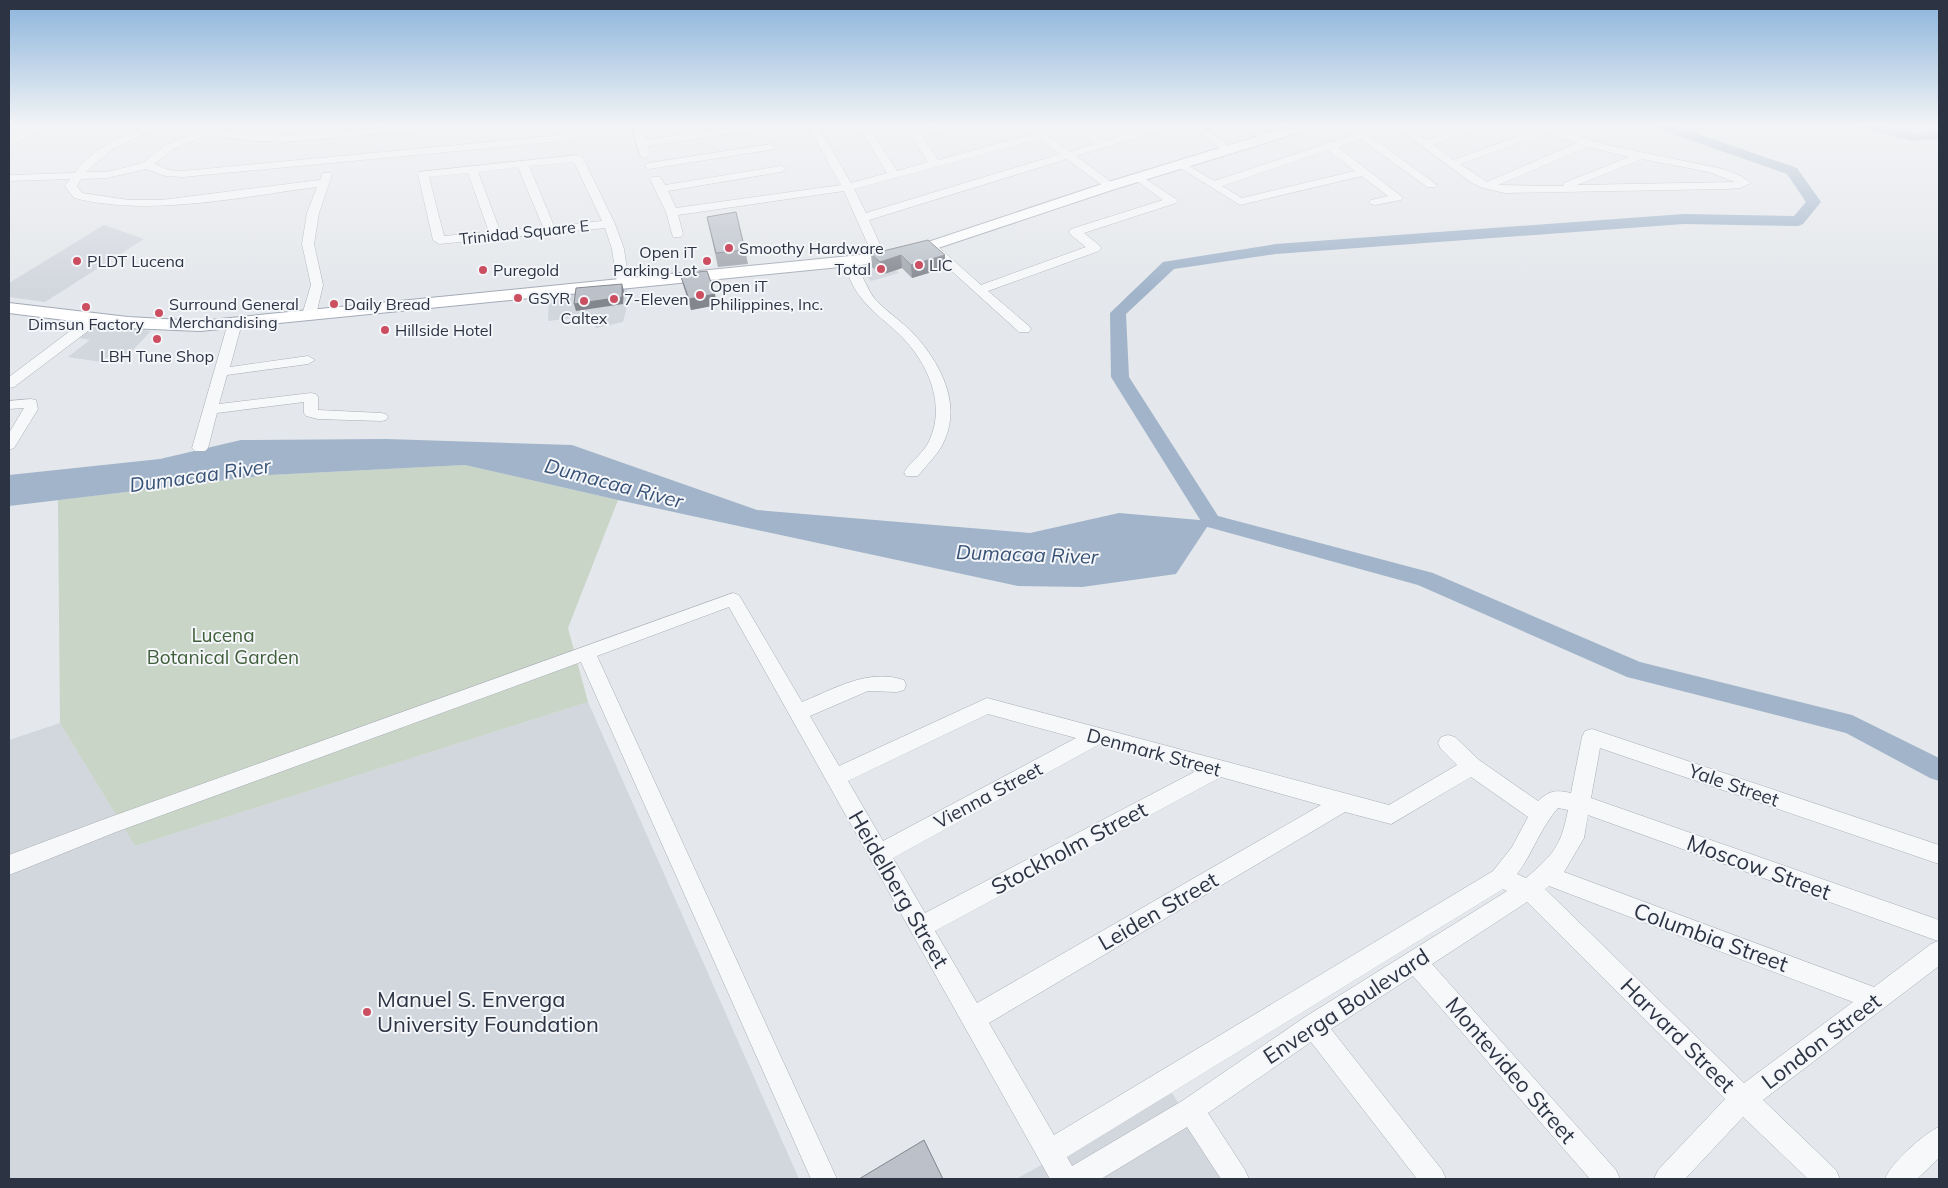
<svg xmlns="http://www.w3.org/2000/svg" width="1948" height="1188" viewBox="0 0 1948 1188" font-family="Mulish,sans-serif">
	<rect width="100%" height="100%" fill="#e4e7eb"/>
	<!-- built -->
	<path fill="#d2d6dd" d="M 104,225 L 144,239 L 45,302 L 9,297 L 9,283 Z
		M 887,261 L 899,273 L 871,281 L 856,265 Z
		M 627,286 L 626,310 L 623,322 L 596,328 L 591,316 L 548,321 L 549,294 Z
		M 94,324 L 120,327 L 151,331 L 128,355 L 113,353 L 101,362 L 68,357 L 90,340 L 75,337 Z
		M 588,702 L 799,1179 L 9,1179 L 9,740 L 60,723 L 135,846 Z
		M 1172,1093 L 1225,1179 L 1016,1179 Z"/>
	<!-- green -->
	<path fill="#c9d5c6" d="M 465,465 L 618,500 L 568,628 L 588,702 L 135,846 L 60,723 L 58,500 L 269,475 Z"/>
	<!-- water -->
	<path fill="#a1b4ca" d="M 386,439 L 572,445 L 757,510 L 1030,533 L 1119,513 L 1211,521 L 1176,574 L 1082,587 L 1018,586 L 618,500 L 465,465 L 269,475 L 9,506 L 9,475 L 160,459 L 241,440 Z"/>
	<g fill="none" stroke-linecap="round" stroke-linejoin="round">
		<!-- river -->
		<path fill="#a1b4ca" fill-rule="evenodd" d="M 1656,126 L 1675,126 L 1797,168 L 1821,202 L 1803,224 L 1798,226 L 1684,224 L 1276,254 L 1174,269 L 1126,314 L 1129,377 L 1218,516 L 1433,573 L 1640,662 L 1852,715 L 1939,758 L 1939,781 L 1930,778 L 1846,733 L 1627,677 L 1418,585 L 1204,526 L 1111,377 L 1110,313 L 1163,262 L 1276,244 L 1684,214 L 1794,216 L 1806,202 L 1787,174 L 1658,129 Z
			M 1860,126 L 1883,126 L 1913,133 L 1939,131 L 1939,139 L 1913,141 L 1862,129 Z"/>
		<defs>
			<path id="minor" d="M 33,126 L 47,126 L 9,147 L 9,139 L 19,132 Z
				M 146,126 L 160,126 L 111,150 L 86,172 L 107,172 L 143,163 L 165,145 L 212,126 L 220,126 L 221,128 L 219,130 L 285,136 L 399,126 L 438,126 L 433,129 L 285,142 L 256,141 L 207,135 L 173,149 L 155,164 L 168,170 L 183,171 L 562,135 L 574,131 L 579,126 L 589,126 L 581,135 L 562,141 L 183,177 L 166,176 L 146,169 L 107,178 L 81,179 L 77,186 L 82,193 L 129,200 L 161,200 L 320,180 L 323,173 L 331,173 L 332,175 L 319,213 L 314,244 L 323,285 L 316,315 L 309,319 L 302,315 L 311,285 L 302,244 L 307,213 L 317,187 C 240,197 149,217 74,198 L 65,186 L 70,179 L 9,181 L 9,175 L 75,173 C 93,148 118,137 146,126 Z
				M 631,126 L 641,126 L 646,140 L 740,126 L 765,126 L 760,129 L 648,146 L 650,155 L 645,158 L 640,155 Z
				M 808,126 L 818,126 L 851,183 L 887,173 L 858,126 L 868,126 L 897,171 L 928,162 L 905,126 L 915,126 L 918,131 L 938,126 L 955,126 L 954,128 L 922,136 L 938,160 L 1033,134 L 1023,126 L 1034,126 L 1070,152 L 1094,144 L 1072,126 L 1083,126 L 1104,141 L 1154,126 L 1170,126 L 1169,128 L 1076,156 L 1114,184 L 1116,186 L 1114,188 L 1106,188 L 1067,159 L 869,220 L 886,258 L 880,262 L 874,258 L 844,191 L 678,215 L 683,234 L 681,237 L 673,237 L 666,212 L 650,179 L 652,177 L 660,177 L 665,185 L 781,166 L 786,169 L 781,172 L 668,191 L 676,208 L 841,185 ZM 1039,139 L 1060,154 L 866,213 L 854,189 Z
				M 1191,126 L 1203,126 L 1234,150 L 1229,153 L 1225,152 Z
				M 1243,126 L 1255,126 L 1272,139 L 1271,141 L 1263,141 Z
				M 1339,126 L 1352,126 L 1366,133 L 1437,185 L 1435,187 L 1427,187 L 1361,139 L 1338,147 L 1401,196 L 1403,198 L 1401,200 L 1375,205 L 1371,204 L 1369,202 L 1371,200 L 1388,196 L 1362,176 L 1240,205 L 1174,164 L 1179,161 L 1183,162 L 1214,181 L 1353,135 ZM 1328,150 L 1355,171 L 1242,198 L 1222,186 Z
				M 1395,126 L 1407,126 L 1426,140 L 1466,126 L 1480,126 L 1479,128 L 1433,145 L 1453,160 L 1538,129 L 1535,126 L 1548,126 L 1606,145 L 1723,169 L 1741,176 L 1751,183 L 1740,188 L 1725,189 L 1505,193 L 1483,188 L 1472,183 ZM 1547,133 L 1577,143 L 1487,182 L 1460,164 ZM 1588,147 L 1629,157 L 1564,183 L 1563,186 L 1498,185 ZM 1642,159 L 1709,172 L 1735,182 L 1577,185 Z
				M 771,144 L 776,147 L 775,149 L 649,169 L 644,166 L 649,163 Z
				M 578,155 L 583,158 L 615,224 L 624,249 L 629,283 L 627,286 L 623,287 L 617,283 L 612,249 L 605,228 L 439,244 L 433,240 L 418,174 L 419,172 ZM 574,162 L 602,221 L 554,226 L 529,166 ZM 518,167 L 543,227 L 500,231 L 478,172 ZM 468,173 L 489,232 L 444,236 L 429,177 Z
				M 1138,174 L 1176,199 L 1178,201 L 1176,203 L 1084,233 L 1099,245 L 1101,248 L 1099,251 L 988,291 L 1029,326 L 1031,329 L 1029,332 L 1019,332 L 924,246 L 926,243 L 934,243 L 981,285 L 1086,247 L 1071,235 L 1069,232 L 1071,229 L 1163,200 L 1134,179 L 1132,177 L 1134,175 Z
				M 849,258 C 857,260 867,290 875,299 C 885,310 898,319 909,329 C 937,357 962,400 945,439 C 940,453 927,464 918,476 L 906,476 L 904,472 C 912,460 925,452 930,439 C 946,403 927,362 901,336 C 888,323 873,313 862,299 C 853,288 848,275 843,262 Z
				M 95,315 L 102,319 L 100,322 L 14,387 L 9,388 L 9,377 L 90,316 Z
				M 235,319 L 242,323 L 230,367 L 308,356 L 315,360 L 308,364 L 227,375 L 219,404 L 311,393 L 316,394 L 318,397 L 318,410 L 381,413 L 386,414 L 388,417 L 386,420 L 381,421 L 318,419 L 306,416 L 304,413 L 304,402 L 217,413 L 208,448 L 205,451 L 195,451 L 192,448 L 228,323 Z
				M 31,399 L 36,400 L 38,409 L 14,448 L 9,450 L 9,433 L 24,408 L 9,409 L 9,401 Z
				M 733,593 L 739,595 L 802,702 C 834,689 868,668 904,680 L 906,685 L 904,690 L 897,692 L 868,691 L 810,716 L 839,766 L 987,698 L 1389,805 L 1457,765 L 1441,749 L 1438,743 L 1441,737 L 1448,735 L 1455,737 L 1479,760 L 1538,801 C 1550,790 1556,790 1571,793 L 1582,737 L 1585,731 L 1592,729 L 1939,845 L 1939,864 L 1600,748 L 1591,798 L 1939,920 L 1939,966 L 1763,1100 L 1836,1170 L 1840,1179 L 1808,1179 L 1743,1117 L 1685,1179 L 1654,1179 L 1658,1170 L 1725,1099 L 1527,902 L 1432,964 L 1616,1170 L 1620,1179 L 1590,1179 L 1413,976 L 1331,1029 L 1442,1170 L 1446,1179 L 1417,1179 L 1311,1042 L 1208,1113 L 1245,1170 L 1249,1179 L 1221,1179 L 1187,1127 L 1101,1179 L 1050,1179 L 729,607 L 597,656 L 837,1179 L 811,1179 L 581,662 L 116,832 L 9,875 L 9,855 L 102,820 ZM 988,714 L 1076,738 L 883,841 L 848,781 ZM 1100,744 L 1196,771 L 925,913 L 893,858 ZM 1221,777 L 1321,805 L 977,1003 L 935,931 ZM 1471,777 L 1528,817 L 1512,847 L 1493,871 L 1054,1135 L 989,1023 L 1345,812 L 1391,824 ZM 1558,808 L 1568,810 C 1561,846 1554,854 1526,878 L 1517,874 C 1533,853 1540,828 1558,808 ZM 1588,815 L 1938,941 L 1931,944 L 1874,987 L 1564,872 L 1584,838 ZM 1549,886 L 1853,1002 L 1744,1083 L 1545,889 ZM 1503,889 L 1507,891 L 1305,1017 L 1182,1101 L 1072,1166 L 1067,1157 Z
				M 1939,1127 L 1939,1158 L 1917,1179 L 1885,1179 C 1891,1163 1923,1134 1939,1127 Z"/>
			<path id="major" d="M 1292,126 L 1313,126 L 1311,129 L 1115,189 L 935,249 L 880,263 L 200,331 L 128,328 L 9,313 L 9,303 L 128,317 L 200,321 L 880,253 L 925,243 L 1105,183 Z"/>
		</defs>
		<!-- minor casing -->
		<use href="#minor" stroke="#a9aeb6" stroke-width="1"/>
		<!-- major casing -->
		<use href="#major" stroke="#a4abb7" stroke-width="2"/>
		<!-- minor -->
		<use href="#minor" fill="#f7f8fa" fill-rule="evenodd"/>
		<!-- major -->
		<use href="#major" fill="#fff" fill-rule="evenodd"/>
	</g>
	<!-- wall -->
	<path fill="#a1a5ad" d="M 707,217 L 745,250 L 748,264 L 718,267 Z
		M 871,254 L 945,255 L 945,268 L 912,278 L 902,268 L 881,275 L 872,267 Z
		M 680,274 L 717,305 L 691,310 L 683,285 Z"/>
	<!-- shaded-wall -->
	<path fill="#83868d" d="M 901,255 L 902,268 L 881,275 L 880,262 Z
		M 945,255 L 945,268 L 912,278 L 911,265 Z
		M 622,284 L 624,291 L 623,304 L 576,311 L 574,304 Z
		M 715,294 L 717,305 L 691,310 L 689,299 Z"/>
	<!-- building -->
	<path fill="#bbc0c9" stroke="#83868d" d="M 736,212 L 745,250 L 716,253 L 707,217 Z
		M 928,240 L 945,255 L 911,265 L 901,255 L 880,262 L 871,254 Z
		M 707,271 L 715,294 L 689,299 L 680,274 Z
		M 622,284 L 622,297 L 574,304 L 576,288 Z
		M 924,1140 L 943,1179 L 859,1179 Z"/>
	<!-- sky -->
	<linearGradient id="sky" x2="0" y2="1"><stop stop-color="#8bb4dc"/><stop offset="0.43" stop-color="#f3f4f6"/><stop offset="1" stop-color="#f3f4f6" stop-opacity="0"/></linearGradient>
	<rect width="1948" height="292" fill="url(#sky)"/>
	<!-- markers -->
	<g fill="#cb4f60" stroke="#f4f6f9" stroke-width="2">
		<circle cx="729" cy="248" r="5"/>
		<circle cx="77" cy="261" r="5"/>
		<circle cx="707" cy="261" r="5"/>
		<circle cx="919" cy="265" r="5"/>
		<circle cx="881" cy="269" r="5"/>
		<circle cx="483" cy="270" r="5"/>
		<circle cx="700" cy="295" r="5"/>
		<circle cx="518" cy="298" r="5"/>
		<circle cx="614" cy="299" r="5"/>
		<circle cx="584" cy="301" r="5"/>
		<circle cx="334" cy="304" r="5"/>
		<circle cx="86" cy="307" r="5"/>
		<circle cx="159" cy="313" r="5"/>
		<circle cx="385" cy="330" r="5"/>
		<circle cx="157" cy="339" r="5"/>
		<circle cx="367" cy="1012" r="5"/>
	</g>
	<g text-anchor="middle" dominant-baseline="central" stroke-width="4" stroke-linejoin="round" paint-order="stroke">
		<!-- far-street labels -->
		<g font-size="16" fill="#2c3444" stroke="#f4f6f9">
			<text transform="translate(524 232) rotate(-6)">Trinidad Square E</text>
		</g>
		<!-- far-poi labels -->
		<g font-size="16" fill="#2c3444" stroke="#f4f6f9" text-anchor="start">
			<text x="739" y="248">Smoothy Hardware</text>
			<text x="697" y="252" text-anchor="end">Open iT<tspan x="697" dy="18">Parking Lot</tspan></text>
			<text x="87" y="261">PLDT Lucena</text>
			<text x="929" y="265">LIC</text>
			<text x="871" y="269" text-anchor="end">Total</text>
			<text x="493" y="270">Puregold</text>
			<text x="710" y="286">Open iT<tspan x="710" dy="18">Philippines, Inc.</tspan></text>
			<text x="528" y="298">GSYR</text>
			<text x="624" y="299">7-Eleven</text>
			<text x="169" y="304">Surround General<tspan x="169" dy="18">Merchandising</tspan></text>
			<text x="344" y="304">Daily Bread</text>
			<text x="584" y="318" text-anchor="middle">Caltex</text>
			<text x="86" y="324" text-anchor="middle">Dimsun Factory</text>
			<text x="395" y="330">Hillside Hotel</text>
			<text x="157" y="356" text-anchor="middle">LBH Tune Shop</text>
		</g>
		<!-- park labels -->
		<g font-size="19" fill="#405f3a" stroke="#f4f6f9">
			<text x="223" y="635">Lucena<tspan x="223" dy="22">Botanical Garden</tspan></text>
		</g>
		<!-- street labels -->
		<g font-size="19" fill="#2c3444" stroke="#f4f6f9">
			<text transform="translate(1154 752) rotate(15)">Denmark Street</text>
			<text transform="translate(1734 785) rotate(19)">Yale Street</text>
			<text transform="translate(988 795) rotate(-28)">Vienna Street</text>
		</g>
		<!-- water labels -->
		<g font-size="20" font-style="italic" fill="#375276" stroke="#f4f6f9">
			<text transform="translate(200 475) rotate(-8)">Dumacaa River</text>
			<text transform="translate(614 483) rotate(15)">Dumacaa River</text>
			<text transform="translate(1027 554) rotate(2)">Dumacaa River</text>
		</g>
		<!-- near-street labels -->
		<g font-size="22" fill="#2c3444" stroke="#f4f6f9">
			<text transform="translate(1069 848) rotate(-28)">Stockholm Street</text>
			<text transform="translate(1759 867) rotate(20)">Moscow Street</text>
			<text transform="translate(899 889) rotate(60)">Heidelberg Street</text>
			<text transform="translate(1158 911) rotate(-30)">Leiden Street</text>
			<text transform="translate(1711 937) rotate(20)">Columbia Street</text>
			<text transform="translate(1346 1006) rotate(-33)">Enverga Boulevard</text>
			<text transform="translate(1678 1035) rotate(45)">Harvard Street</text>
			<text transform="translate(1821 1041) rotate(-37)">London Street</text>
			<text transform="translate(1511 1070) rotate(49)">Montevideo Street</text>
		</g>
		<!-- near-poi labels -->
		<g font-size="22" fill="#2c3444" stroke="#f4f6f9" text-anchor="start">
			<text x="377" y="999">Manuel S. Enverga<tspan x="377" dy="25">University Foundation</tspan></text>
		</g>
	</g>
	<!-- border -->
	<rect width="1948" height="1188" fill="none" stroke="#2c3444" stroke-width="20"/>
</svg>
